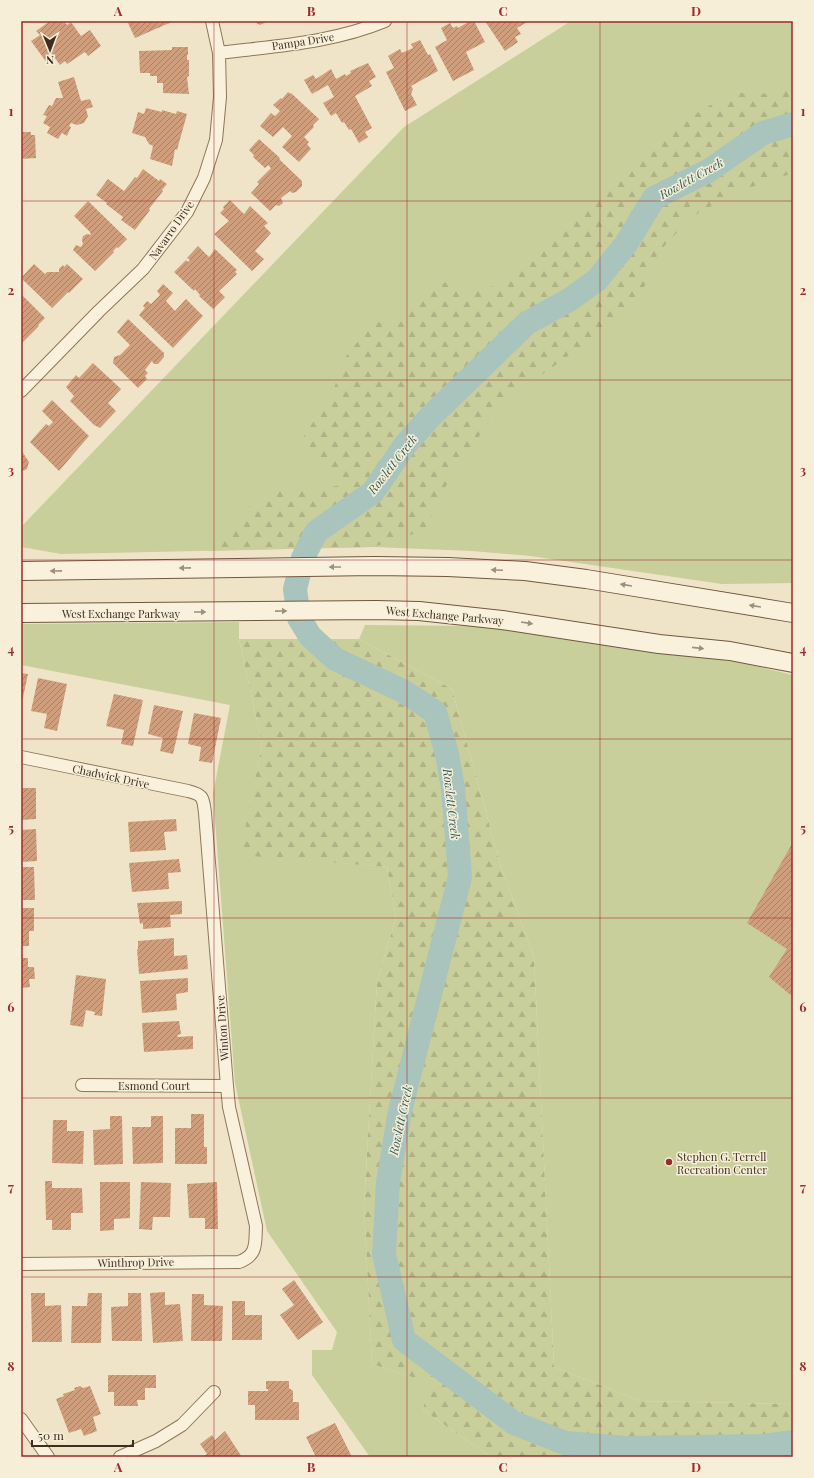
<svg xmlns="http://www.w3.org/2000/svg" width="814" height="1478" viewBox="0 0 814 1478" font-family="'Playfair Display',serif">
	<defs>
		<pattern id="forest-firs" width="22" height="20" patternUnits="userSpaceOnUse"><rect width="22" height="20" fill="#c9cf9b"/><path d="M5 1l3.5 6h-7zM16 11l3.5 6h-7z" fill="#aeb285"/></pattern>
		<pattern id="building-hatch" width="6" height="6" patternUnits="userSpaceOnUse"><rect width="6" height="6" fill="#cf9f7d"/><path d="M-1 1l2-2M0 6l6-6M5 7l2-2" fill="none" stroke="#a98266"/></pattern>
	</defs>
	<rect width="100%" height="100%" fill="#f0e4c8"/>
	<!-- green -->
	<path fill="#c9cf9b" d="M 571,21 L 793,21 L 793,583 L 722,584 L 530,556 L 472,551 L 373,547 L 61,554 L 21,547 L 21,527 L 404,127 Z
		M 239,622 L 239,639 L 262,744 L 241,854 L 387,867 L 396,918 L 377,981 L 364,1206 L 372,1364 L 429,1382 L 423,1410 L 491,1457 L 370,1457 L 312,1375 L 312,1350 L 332,1350 L 337,1332 L 267,1231 L 235,1083 L 213,794 L 230,705 L 21,665 L 21,624 Z
		M 365,625 L 482,626 L 743,663 L 793,675 L 793,1404 L 640,1401 L 554,1367 L 534,957 L 501,867 L 452,689 L 359,639 Z"/>
	<!-- forest -->
	<path fill="url(#forest-firs)" d="M 793,86 L 793,173 L 740,191 L 691,217 L 658,253 L 639,300 L 586,343 L 500,405 L 431,508 L 432,528 L 373,547 L 206,551 L 246,509 L 280,484 L 307,493 L 340,485 L 304,449 L 304,436 L 332,394 L 344,359 L 363,335 L 377,322 L 399,324 L 427,287 L 446,282 L 479,291 L 503,282 L 608,186 L 650,144 L 697,113 L 734,91 L 754,96 Z
		M 239,639 L 359,639 L 452,689 L 501,867 L 534,957 L 554,1367 L 640,1401 L 793,1404 L 793,1457 L 491,1457 L 423,1410 L 428,1382 L 372,1364 L 364,1206 L 377,981 L 396,918 L 387,867 L 240,855 L 262,744 Z"/>
	<g fill="none" stroke-linecap="round" stroke-linejoin="round">
		<!-- river -->
		<path stroke="#a9c4bc" stroke-width="24" d="M 793,124 L 763,133 L 708,171 L 654,198 L 626,244 L 597,280 L 569,300 L 527,323 L 430,417 L 405,445 L 373,492 L 316,532 L 303,558 L 295,589 L 299,618 L 310,636 L 335,659 L 403,691 L 435,712 L 447,754 L 453,788 L 460,877 L 400,1111 L 388,1182 L 384,1254 L 404,1340 L 514,1423 L 565,1443 L 626,1448 L 763,1446 L 793,1442"/>
	</g>
	<!-- building -->
	<path fill="url(#building-hatch)" d="M 50,21 L 64,21 L 67,25 L 71,22 L 81,36 L 90,30 L 101,46 L 88,56 L 85,52 L 67,64 L 65,61 L 60,65 L 55,58 L 47,63 L 31,41 L 40,35 L 36,31 Z
		M 127,21 L 174,21 L 135,38 Z
		M 255,21 L 269,21 L 260,25 L 256,23 Z
		M 470,21 L 474,21 L 485,42 L 466,52 L 474,70 L 453,81 L 435,47 L 447,40 L 441,28 L 450,23 L 453,28 L 457,26 L 458,28 Z
		M 485,21 L 529,21 L 517,28 L 521,34 L 515,37 L 518,42 L 505,51 Z
		M 420,40 L 428,55 L 430,54 L 438,71 L 411,86 L 413,89 L 411,94 L 417,105 L 405,111 L 386,72 L 394,68 L 388,56 L 400,49 L 402,53 L 413,48 L 411,44 Z
		M 172,47 L 188,47 L 188,55 L 187,55 L 187,60 L 189,60 L 189,76 L 187,77 L 189,94 L 163,93 L 163,83 L 157,83 L 157,76 L 150,76 L 150,73 L 140,73 L 139,51 L 172,50 Z
		M 368,63 L 376,77 L 369,81 L 372,86 L 355,96 L 372,128 L 365,132 L 368,137 L 359,143 L 351,129 L 349,130 L 344,122 L 342,123 L 336,113 L 331,116 L 323,103 L 334,97 L 328,85 L 312,94 L 304,80 L 313,75 L 316,79 L 331,69 L 336,79 L 345,74 L 346,76 L 351,73 L 350,71 Z
		M 74,77 L 81,101 L 90,99 L 93,107 L 86,109 L 88,116 L 84,123 L 77,125 L 71,123 L 69,126 L 71,127 L 67,136 L 62,133 L 58,139 L 47,133 L 50,127 L 43,123 L 47,116 L 43,115 L 49,105 L 52,106 L 56,98 L 63,98 L 58,82 Z
		M 288,92 L 291,94 L 291,93 L 319,119 L 313,125 L 314,127 L 304,137 L 309,142 L 307,144 L 311,149 L 299,162 L 282,147 L 292,136 L 283,127 L 273,137 L 260,126 L 271,113 L 275,116 L 280,111 L 273,105 L 281,98 L 282,99 Z
		M 146,108 L 162,112 L 162,110 L 176,114 L 177,111 L 187,114 L 177,150 L 175,149 L 174,155 L 172,166 L 150,159 L 153,146 L 149,144 L 145,137 L 132,133 L 138,112 L 144,114 Z
		M 21,132 L 31,132 L 31,135 L 35,135 L 36,158 L 21,159 Z
		M 259,139 L 280,158 L 279,159 L 302,181 L 302,186 L 296,192 L 292,193 L 290,191 L 281,198 L 283,203 L 279,206 L 276,205 L 270,211 L 251,193 L 259,184 L 257,182 L 271,168 L 268,165 L 265,168 L 253,157 L 254,155 L 249,150 Z
		M 143,169 L 159,181 L 160,179 L 167,184 L 162,190 L 163,191 L 149,209 L 150,210 L 135,230 L 121,220 L 123,217 L 106,204 L 107,203 L 96,195 L 108,179 L 124,191 L 135,177 L 137,178 Z
		M 230,200 L 244,214 L 250,206 L 268,223 L 264,226 L 271,233 L 255,251 L 264,259 L 252,271 L 214,234 L 229,221 L 220,213 L 224,209 L 223,207 Z
		M 88,201 L 127,239 L 118,248 L 117,247 L 113,251 L 114,252 L 95,271 L 73,250 L 76,245 L 81,247 L 83,244 L 82,240 L 83,236 L 87,234 L 91,235 L 90,232 L 74,216 Z
		M 198,246 L 209,257 L 215,249 L 237,270 L 235,272 L 237,274 L 219,291 L 225,297 L 213,309 L 199,296 L 200,295 L 195,289 L 194,291 L 174,272 L 186,260 L 188,262 L 190,260 L 187,258 Z
		M 34,264 L 45,274 L 47,272 L 59,272 L 59,269 L 63,265 L 64,267 L 67,264 L 83,279 L 69,293 L 68,292 L 52,308 L 21,278 Z
		M 163,284 L 173,293 L 166,301 L 175,311 L 186,299 L 203,316 L 173,348 L 139,315 L 145,308 L 143,306 L 147,301 L 151,304 L 160,295 L 157,291 Z
		M 21,294 L 45,318 L 38,325 L 39,326 L 21,344 Z
		M 128,319 L 164,353 L 164,357 L 158,364 L 154,364 L 152,361 L 145,370 L 148,373 L 145,376 L 147,379 L 138,388 L 113,363 L 114,357 L 120,355 L 130,345 L 117,332 Z
		M 93,363 L 121,389 L 108,403 L 116,411 L 100,428 L 94,425 L 70,401 L 74,396 L 66,387 L 76,375 L 79,378 Z
		M 52,400 L 89,436 L 59,471 L 30,442 L 46,424 L 49,426 L 53,422 L 42,411 Z
		M 21,450 L 29,462 L 27,469 L 21,472 Z
		M 21,673 L 28,674 L 22,702 L 21,702 Z
		M 38,678 L 67,684 L 57,731 L 44,728 L 47,714 L 31,711 Z
		M 114,694 L 143,700 L 133,746 L 121,744 L 124,730 L 106,726 Z
		M 154,705 L 183,711 L 173,754 L 160,751 L 163,738 L 148,734 Z
		M 194,713 L 221,718 L 212,763 L 199,761 L 201,747 L 188,744 Z
		M 21,788 L 36,788 L 36,819 L 21,820 Z
		M 176,819 L 177,831 L 164,832 L 166,850 L 130,852 L 128,822 Z
		M 36,829 L 37,861 L 21,862 L 21,830 Z
		M 793,842 L 793,997 L 769,977 L 787,949 L 747,923 Z
		M 179,859 L 181,872 L 168,873 L 169,889 L 132,892 L 129,863 Z
		M 21,867 L 34,867 L 35,900 L 21,900 Z
		M 182,901 L 182,914 L 170,915 L 171,927 L 143,929 L 143,923 L 140,924 L 137,903 Z
		M 21,908 L 34,908 L 34,931 L 29,931 L 29,946 L 21,946 Z
		M 174,938 L 174,956 L 187,955 L 188,969 L 139,974 L 137,949 L 138,949 L 138,941 Z
		M 21,958 L 28,958 L 28,967 L 34,967 L 35,979 L 29,979 L 30,987 L 21,988 Z
		M 76,975 L 106,979 L 102,1016 L 94,1015 L 95,1012 L 86,1010 L 83,1027 L 70,1025 Z
		M 188,978 L 188,992 L 176,994 L 177,1010 L 142,1013 L 140,981 Z
		M 179,1021 L 181,1034 L 177,1035 L 178,1037 L 193,1036 L 193,1049 L 144,1052 L 142,1023 Z
		M 191,1114 L 204,1114 L 204,1147 L 207,1147 L 207,1164 L 175,1164 L 175,1128 L 191,1128 Z
		M 110,1116 L 122,1116 L 123,1164 L 94,1165 L 93,1130 L 110,1129 Z
		M 151,1116 L 163,1116 L 163,1163 L 133,1164 L 132,1127 L 151,1127 Z
		M 53,1120 L 67,1120 L 67,1131 L 84,1131 L 83,1164 L 52,1163 Z
		M 45,1181 L 52,1181 L 52,1188 L 82,1188 L 83,1213 L 71,1213 L 71,1230 L 52,1230 L 52,1220 L 46,1220 Z
		M 100,1182 L 130,1182 L 130,1218 L 114,1219 L 114,1230 L 100,1231 Z
		M 141,1182 L 171,1183 L 170,1217 L 153,1217 L 152,1230 L 139,1229 Z
		M 217,1182 L 218,1229 L 205,1229 L 205,1218 L 189,1218 L 187,1184 Z
		M 294,1280 L 323,1322 L 298,1340 L 280,1315 L 294,1305 L 282,1289 Z
		M 165,1292 L 165,1305 L 180,1304 L 183,1341 L 153,1343 L 150,1293 Z
		M 31,1293 L 45,1293 L 45,1306 L 61,1305 L 62,1342 L 32,1342 Z
		M 88,1293 L 102,1293 L 101,1343 L 71,1343 L 72,1306 L 87,1306 Z
		M 128,1293 L 141,1293 L 142,1341 L 112,1341 L 111,1307 L 128,1306 Z
		M 192,1294 L 204,1294 L 204,1305 L 223,1306 L 222,1341 L 191,1341 Z
		M 232,1301 L 245,1301 L 245,1315 L 262,1315 L 262,1340 L 232,1340 Z
		M 108,1375 L 156,1375 L 156,1388 L 145,1388 L 145,1400 L 137,1400 L 138,1406 L 114,1406 L 114,1392 L 108,1392 Z
		M 266,1381 L 289,1381 L 289,1388 L 293,1391 L 293,1402 L 299,1402 L 299,1420 L 255,1420 L 255,1405 L 248,1405 L 248,1391 L 268,1391 L 268,1389 L 266,1389 Z
		M 80,1386 L 83,1388 L 90,1386 L 101,1414 L 93,1417 L 97,1431 L 84,1436 L 81,1429 L 69,1433 L 56,1399 L 64,1396 L 63,1394 L 75,1390 L 74,1388 Z
		M 335,1423 L 352,1457 L 316,1457 L 306,1437 Z
		M 225,1431 L 242,1457 L 202,1457 L 207,1454 L 200,1444 L 212,1435 L 215,1440 Z"/>
	<g fill="none" stroke-linecap="round" stroke-linejoin="round">
		<defs>
			<path id="street" d="M 219,53 C 274,46 332,43 385,21
				M 21,391 L 99,311 L 143,269 L 187,212 L 204,178 L 216,140 L 220,97 L 219,53 L 212,21
				M 21,757 L 188,791 C 204,795 203,798 205,813 L 227,1086 L 229,1107 L 256,1226 C 255,1243 258,1255 239,1262 L 21,1264
				M 82,1085 L 227,1086
				M 21,1419 L 48,1457
				M 120,1457 L 156,1441 L 182,1425 L 214,1392"/>
			<path id="secondary" d="M 21,571 L 374,566 L 448,567 L 525,571 L 586,579 L 793,613
				M 21,613 L 376,610 L 419,611 L 502,620 L 659,644 L 730,651 L 793,663"/>
		</defs>
		<!-- street casing -->
		<use href="#street" stroke="#8d765c" stroke-width="14"/>
		<!-- secondary casing -->
		<use href="#secondary" stroke="#6f573f" stroke-width="20"/>
		<!-- street -->
		<use href="#street" stroke="#faf1dc" stroke-width="12"/>
		<!-- secondary -->
		<use href="#secondary" stroke="#faf1dc" stroke-width="18"/>
	</g>
	<!-- one-way arrows -->
	<defs><path id="oneway-solid" d="M-6-.8H1V-3.2L6.5 0L1 3.2V.8H-6Z"/></defs>
	<g fill="#9c907e">
		<use href="#oneway-solid" transform="translate(335 567) rotate(180)"/>
		<use href="#oneway-solid" transform="translate(185 568) rotate(179)"/>
		<use href="#oneway-solid" transform="translate(497 570) rotate(-177)"/>
		<use href="#oneway-solid" transform="translate(56 571) rotate(179)"/>
		<use href="#oneway-solid" transform="translate(626 585) rotate(-171)"/>
		<use href="#oneway-solid" transform="translate(755 606) rotate(-171)"/>
		<use href="#oneway-solid" transform="translate(281 611) rotate(-1)"/>
		<use href="#oneway-solid" transform="translate(200 612)"/>
		<use href="#oneway-solid" transform="translate(527 623) rotate(9)"/>
		<use href="#oneway-solid" transform="translate(698 648) rotate(6)"/>
	</g>
	<!-- grid -->
	<path fill="none" stroke="#9e2a2b" stroke-width="1" stroke-opacity="0.55" d="M 214,21 L 214,1457M 407,21 L 407,1457M 600,21 L 600,1457M 21,201 L 793,201M 21,380 L 793,380M 21,560 L 793,560M 21,739 L 793,739M 21,918 L 793,918M 21,1098 L 793,1098M 21,1277 L 793,1277"/>
	<!-- markers -->
	<circle fill="#9e2a2b" stroke="#f7eed8" stroke-width="1.5" cx="669" cy="1162" r="4"/>
	<g text-anchor="middle" dominant-baseline="central" stroke-width="3" stroke-linejoin="round" paint-order="stroke">
		<!-- street labels -->
		<g font-size="11" fill="#3d2e20" stroke="#f7eed8">
			<text transform="translate(303 41) rotate(-9)">Pampa Drive</text>
			<text transform="translate(171 230) rotate(-55)">Navarro Drive</text>
			<text x="121" y="613">West Exchange Parkway</text>
			<text transform="translate(445 615) rotate(5)">West Exchange Parkway</text>
			<text transform="translate(111 776) rotate(12)">Chadwick Drive</text>
			<text transform="translate(222 1028) rotate(-94)">Winton Drive</text>
			<text x="154" y="1085">Esmond Court</text>
			<text transform="translate(136 1262) rotate(-1)">Winthrop Drive</text>
		</g>
		<!-- poi labels -->
		<g font-size="11" fill="#3d2e20" stroke="#f7eed8" text-anchor="start">
			<text x="677" y="1156">Stephen G. Terrell<tspan x="677" dy="13">Recreation Center</tspan></text>
		</g>
		<!-- water labels -->
		<g font-size="12" font-style="italic" fill="#2f5d5a" stroke="#f7eed8">
			<text transform="translate(691 178) rotate(-29)">Rowlett Creek</text>
			<text transform="translate(392 464) rotate(-52)">Rowlett Creek</text>
			<text transform="translate(452 804) rotate(83)">Rowlett Creek</text>
			<text transform="translate(400 1120) rotate(-78)">Rowlett Creek</text>
		</g>
	</g>
	<!-- border -->
	<rect width="814" height="1478" fill="none" stroke="#f7eed8" stroke-width="44"/>
	<!-- north arrow -->
	<g transform="translate(50 50) rotate(179)" stroke="#f7eed8" stroke-width="3" paint-order="stroke">
	<path d="M0-3L7 15L0 10L-7 15Z" fill="#3d2e20"/>
	<text y="-6" font-size="11" font-weight="bold" text-anchor="middle" fill="#3d2e20">N</text>
	</g>
	<!-- scale -->
	<path d="M32 1440v6h101v-6" fill="none" stroke="#3d2e20" stroke-width="2"/>
	<text x="38" y="1440" font-size="12" fill="#3d2e20" stroke="#f7eed8" stroke-width="3" paint-order="stroke">50 m</text>
	<rect x="22" y="22" width="770" height="1434" fill="none" stroke="#9e2a2b" stroke-width="1.5"/>
	<g font-size="13" text-anchor="middle" font-weight="bold" fill="#9e2a2b">
		<text x="118" y="16">A</text>
		<text x="311" y="16">B</text>
		<text x="503" y="16">C</text>
		<text x="696" y="16">D</text>
		<text x="11" y="116">1</text>
		<text x="803" y="116">1</text>
		<text x="11" y="295">2</text>
		<text x="803" y="295">2</text>
		<text x="11" y="475">3</text>
		<text x="803" y="475">3</text>
		<text x="11" y="654">4</text>
		<text x="803" y="654">4</text>
		<text x="11" y="833">5</text>
		<text x="803" y="833">5</text>
		<text x="11" y="1012">6</text>
		<text x="803" y="1012">6</text>
		<text x="11" y="1192">7</text>
		<text x="803" y="1192">7</text>
		<text x="11" y="1371">8</text>
		<text x="803" y="1371">8</text>
		<text x="118" y="1472">A</text>
		<text x="311" y="1472">B</text>
		<text x="503" y="1472">C</text>
		<text x="696" y="1472">D</text>
	</g>
</svg>
